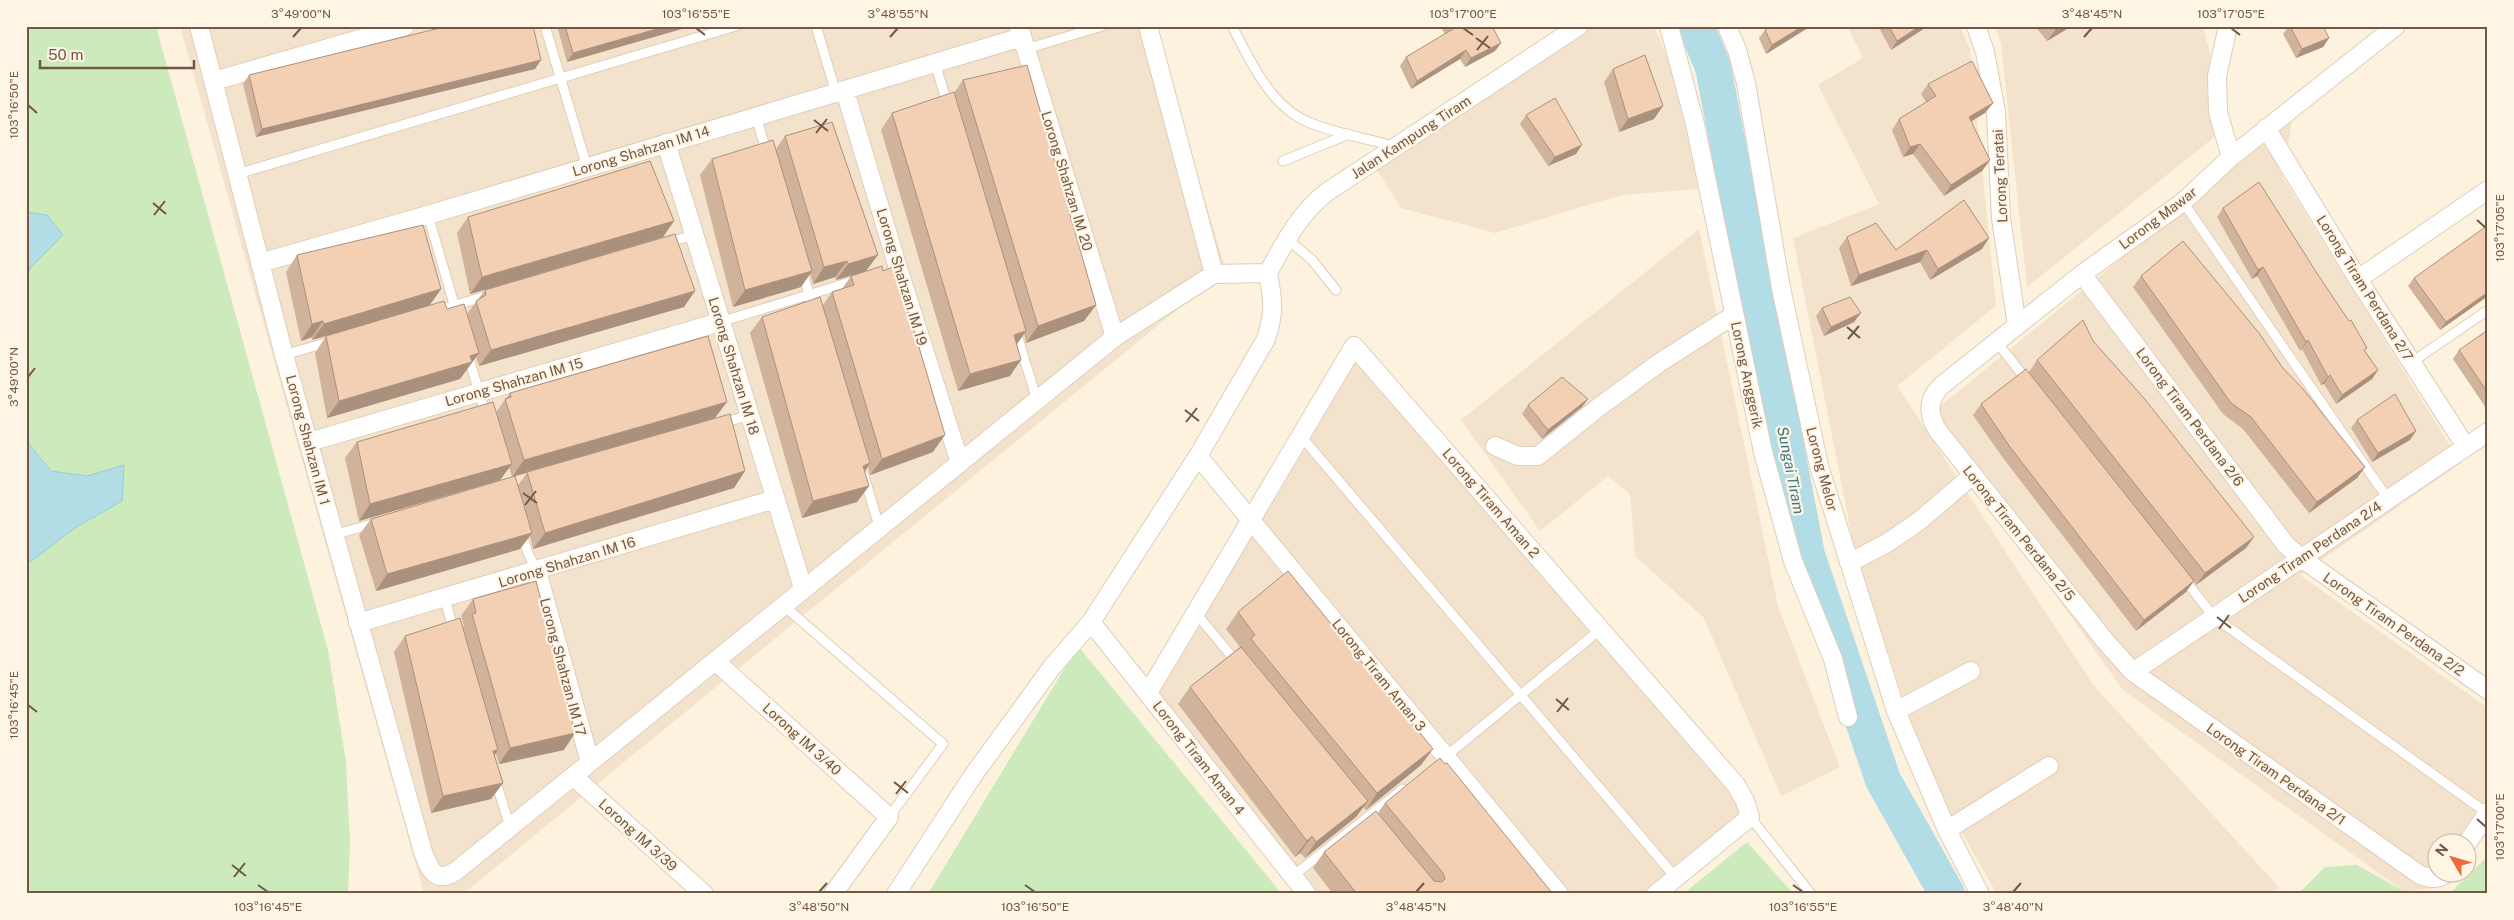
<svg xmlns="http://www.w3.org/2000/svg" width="2514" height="920" viewBox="0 0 2514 920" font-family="'Public Sans',sans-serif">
	<rect width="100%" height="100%" fill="#fdf2dd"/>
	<!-- residential -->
	<path fill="#f4e3cc" d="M 180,26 L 1153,26 L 1228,277 L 1200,291 L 463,894 L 424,894 Z
		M 1591,26 L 1654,26 L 1675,76 L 1698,189 L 1622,195 L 1495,233 L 1401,208 L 1374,165 Z
		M 1847,26 L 1960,26 L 1970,49 L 1996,306 L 1897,386 L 2094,686 L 2279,887 L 2272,894 L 1997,894 L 1926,770 L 1853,542 L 1793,238 L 1879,204 L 1818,85 L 1863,58 Z
		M 1995,26 L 2203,26 L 2228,126 L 2027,287 L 2001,43 Z
		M 2292,119 L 2283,178 L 2461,463 L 2300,575 L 2488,708 L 2488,821 L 2466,842 L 2436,842 L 2436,872 L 2452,873 L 2441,887 L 2405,892 L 2123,690 L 1928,416 Z
		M 1699,229 L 1778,606 L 1840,767 L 1781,796 L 1704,618 L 1635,556 L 1630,494 L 1608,476 L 1540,531 L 1461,420 Z
		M 1354,346 L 1758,810 L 1656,894 L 1313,894 L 1144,684 Z"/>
	<!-- green -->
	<path fill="#cdeabc" d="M 26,26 L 156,26 L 328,650 L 346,762 L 350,842 L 348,894 L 26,894 L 26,565 L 75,528 L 122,501 L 124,466 L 87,476 L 51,471 L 26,440 L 26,277 L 31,267 L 63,235 L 47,215 L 26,212 Z
		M 1078,646 L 1282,894 L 928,894 Z
		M 1747,842 L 1792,892 L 1683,894 Z
		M 2488,856 L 2488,894 L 2449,894 Z
		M 2357,865 L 2409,894 L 2298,894 L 2325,867 Z"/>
	<!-- water -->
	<path fill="#b2dde6" stroke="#98ccd8" d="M 26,212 L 47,215 L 63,235 L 31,267 L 26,277 Z
		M 26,440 L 51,471 L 87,476 L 124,465 L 122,501 L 75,528 L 26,565 Z
		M 1883,780 L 1955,894 L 1941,894 Z"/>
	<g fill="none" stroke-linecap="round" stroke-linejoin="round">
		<!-- river -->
		<path stroke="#b2dde6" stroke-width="36" d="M 1696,26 L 1713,67 L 1807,555 L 1883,780 L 1947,894"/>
		<defs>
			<path id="lane" d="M 545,26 L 587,167
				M 816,26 L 836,93
				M 1232,26 C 1250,60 1270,106 1308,122 C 1336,134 1367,138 1397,147
				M 1026,49 L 1102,26
				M 935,63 L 948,106
				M 756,117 L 767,153
				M 1283,161 L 1349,134
				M 237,174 L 736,26
				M 2183,202 L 2388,499
				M 428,215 L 456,311
				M 1287,239 L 1312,260 L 1336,290
				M 666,243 L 694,235
				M 802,270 L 814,311
				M 436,311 L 490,295
				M 720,322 L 857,280
				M 1016,332 L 1037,400
				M 1996,341 L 2028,382
				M 284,355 L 332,341
				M 468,355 L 486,416
				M 2412,362 L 2488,310
				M 720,424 L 749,415
				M 1300,435 L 1676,878
				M 864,476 L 879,526
				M 521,532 L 528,553 L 537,571
				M 333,535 L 376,523
				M 2184,579 L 2214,617 L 2487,813
				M 445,599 L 454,632
				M 783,605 L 943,744 L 889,817
				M 1195,612 L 1238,664
				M 1445,757 L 1601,629
				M 495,779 L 510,827
				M 1750,817 L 1811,894
				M 1293,876 L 1403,789"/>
			<path id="street" d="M 199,26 L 284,355 L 423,852 C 430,870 435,884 456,871 L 1115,337 L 1214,274 L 1268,273
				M 1148,26 L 1214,274
				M 1669,26 L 1695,124 L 1763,452 L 1793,561 L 1833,659 L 1848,717
				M 1727,26 L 1737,50 L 1746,83 L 1781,288 L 1819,466 L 1896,711 L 1947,830 L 1980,894
				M 1976,26 L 1985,52 L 1996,112 L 2001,218 L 2017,326
				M 2228,26 L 2217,76 L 2218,112 L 2231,157
				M 2396,26 L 2231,157 L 2183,202 L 2082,274 L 1941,386 C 1927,400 1928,415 1938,431 L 2106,642 L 2133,672 L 2420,875 C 2431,879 2438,880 2448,872
				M 1019,27 L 1115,337
				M 214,81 L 405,26
				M 845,91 L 898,268 L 960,463
				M 2266,128 L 2358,279 L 2466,447
				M 666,143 L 803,588
				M 260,263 L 428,215 L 1022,37
				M 1268,273 C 1285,242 1299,214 1327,192 L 1579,26
				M 2082,274 L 2286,545 L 2301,558 L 2488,690
				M 2358,279 L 2488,190
				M 309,442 L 720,322
				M 1495,446 L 1518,456 L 1538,456 L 1599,407 L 1659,363 L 1734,315
				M 1198,456 L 1559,894
				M 1849,563 L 1887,543 L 1918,522 L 1973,475
				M 537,571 L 590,762
				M 1091,622 L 1307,894
				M 358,623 L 775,499
				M 715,661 L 889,817 L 833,894
				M 2133,672 L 2488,432
				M 1148,693 L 1354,346 L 1736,785 L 1745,801 L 1750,817 L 1656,894
				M 1896,711 L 1971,671
				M 573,776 L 704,894
				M 1947,830 L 2049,766
				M 2466,845 L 2488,812
				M 896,894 L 972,777 L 1052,667 L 1091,622 L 1198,456 L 1266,339 C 1275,312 1273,300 1268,273"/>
		</defs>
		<!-- lane casing -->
		<use href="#lane" stroke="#e0cdba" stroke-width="11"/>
		<!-- street casing -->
		<use href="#street" stroke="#e0cdba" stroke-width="20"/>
		<!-- lane -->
		<use href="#lane" stroke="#fff" stroke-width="9"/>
		<!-- street -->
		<use href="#street" stroke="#fff" stroke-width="18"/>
	</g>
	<!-- wall -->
	<path fill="#d1b29b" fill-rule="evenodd" d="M 557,26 L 692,26 L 567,62 Z
		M 1440,26 L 1492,26 L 1501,43 L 1495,51 L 1465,67 L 1460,59 L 1411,89 L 1400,66 L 1406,57 L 1445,34 Z
		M 1811,26 L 1766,54 L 1759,38 L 1765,30 Z
		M 1878,26 L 1928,26 L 1891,50 Z
		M 2035,26 L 2072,26 L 2047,41 Z
		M 2289,26 L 2323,26 L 2329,38 L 2323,47 L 2296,58 L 2283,34 Z
		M 535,69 L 256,137 L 243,84 L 249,75 Z
		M 1613,69 L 1654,119 L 1619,132 L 1604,82 Z
		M 963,80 L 1096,305 L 1084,321 L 1026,343 L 1024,334 L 1017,344 L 1010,376 L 958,391 L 881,130 L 892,113 L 954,93 Z
		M 1928,84 L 1993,103 L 1985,113 L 1971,122 L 1990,160 L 1982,171 L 1944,196 L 1913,154 L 1903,157 L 1892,130 L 1899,119 L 1926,102 L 1921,94 Z
		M 1526,115 L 1576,154 L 1548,166 L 1520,124 Z
		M 785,136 L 866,271 L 933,452 L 870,475 L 868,467 L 864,472 L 869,486 L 857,502 L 802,518 L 750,333 L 762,317 L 823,305 L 832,292 L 842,289 L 851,276 L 836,280 L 835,277 L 813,284 L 810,274 L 801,287 L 733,307 L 700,175 L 712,159 L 776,149 Z
		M 2223,208 L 2365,351 L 2378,370 L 2372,379 L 2336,404 L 2324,384 L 2321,385 L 2302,349 L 2300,351 L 2257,276 L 2252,279 L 2217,217 Z
		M 468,217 L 674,221 L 663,237 L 684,307 L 479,366 L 476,357 L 460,379 L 327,418 L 315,353 L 326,336 L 312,340 L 312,337 L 301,341 L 286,272 L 297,255 L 441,289 L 429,306 L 467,314 L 485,290 L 470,294 L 457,233 Z
		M 1847,237 L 1896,250 L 1982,249 L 1930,280 L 1920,262 L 1851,286 L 1839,248 Z
		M 2141,276 L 2282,367 L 2365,467 L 2357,478 L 2309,513 L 2243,429 L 2223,414 L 2133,287 Z
		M 2414,278 L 2488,296 L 2440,330 L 2408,286 Z
		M 1822,308 L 1854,322 L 1824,336 L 1816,316 Z
		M 2488,330 L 2488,406 L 2486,408 L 2453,359 L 2459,350 Z
		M 2093,341 L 2246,548 L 2196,585 L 2194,581 L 2186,592 L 2136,631 L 2003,458 L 1973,415 L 1981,404 L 2029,372 L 2037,360 Z
		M 510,393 L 715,418 L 734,488 L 533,549 L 530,536 L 520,549 L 376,591 L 359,535 L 371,519 L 485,485 L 359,521 L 345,458 L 357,442 L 496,412 ZM 509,467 L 512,477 L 500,480 ZM 527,473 L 518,485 L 515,476 Z
		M 1528,405 L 1582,407 L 1542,439 L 1522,414 Z
		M 2357,420 L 2410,440 L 2372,462 L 2351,428 Z
		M 473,599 L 564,750 L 499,764 L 496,754 L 494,756 L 503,783 L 491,799 L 431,813 L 394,652 L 405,636 L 463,627 L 464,626 L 461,616 Z
		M 1238,612 L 1421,765 L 1366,810 L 1363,807 L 1356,817 L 1305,858 L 1300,853 L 1295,857 L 1178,704 L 1190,687 L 1240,647 L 1226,629 Z
		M 1385,803 L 1553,894 L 1333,894 L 1313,868 L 1324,852 L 1378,813 Z"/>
	<!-- shaded-wall -->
	<path fill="#aa917e" d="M 667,26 L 692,26 L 567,62 L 573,53 Z
		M 1803,26 L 1811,26 L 1766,54 L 1772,45 Z
		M 1920,26 L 1928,26 L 1891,50 L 1897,41 Z
		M 2061,26 L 2072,26 L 2047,41 L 2056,29 Z
		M 2329,38 L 2323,47 L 2296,58 L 2302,49 Z
		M 1501,43 L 1495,51 L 1465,67 L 1471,58 Z
		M 1466,50 L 1460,59 L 1411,89 L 1417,81 Z
		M 541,60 L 535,69 L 256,137 L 262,129 Z
		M 1993,103 L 1985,113 L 1961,127 L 1969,117 Z
		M 1663,106 L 1654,119 L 1619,132 L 1628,119 Z
		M 1920,144 L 1913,154 L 1903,157 L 1910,147 Z
		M 1582,145 L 1576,154 L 1548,166 L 1555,157 Z
		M 1990,160 L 1982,171 L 1944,196 L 1951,185 Z
		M 674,221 L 663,237 L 470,294 L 482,277 Z
		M 1989,238 L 1982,249 L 1930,280 L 1938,269 Z
		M 1927,250 L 1920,262 L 1851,286 L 1859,275 Z
		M 878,255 L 866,271 L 836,280 L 848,264 Z
		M 847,261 L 835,277 L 813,284 L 824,267 Z
		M 2263,267 L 2257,276 L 2252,279 L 2258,270 Z
		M 812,271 L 801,287 L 733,307 L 745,290 Z
		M 441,289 L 429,306 L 312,340 L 324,324 Z
		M 695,291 L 684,307 L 479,366 L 491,350 Z
		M 2488,292 L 2488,296 L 2440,330 L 2446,322 Z
		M 1096,305 L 1084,321 L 1026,343 L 1038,326 Z
		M 1861,313 L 1854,322 L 1824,336 L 1831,327 Z
		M 323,321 L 312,337 L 301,341 L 312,324 Z
		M 1026,331 L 1015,347 L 1014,335 Z
		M 2308,340 L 2302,349 L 2300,351 L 2306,342 Z
		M 479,353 L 460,379 L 327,418 L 339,401 Z
		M 1021,360 L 1010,376 L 958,391 L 970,374 Z
		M 2378,370 L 2372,379 L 2336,404 L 2342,395 Z
		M 2330,375 L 2324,384 L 2321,385 L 2328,377 Z
		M 1588,399 L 1582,407 L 1542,439 L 1548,430 Z
		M 727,402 L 715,418 L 512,477 L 524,460 Z
		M 2416,431 L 2410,440 L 2372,462 L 2378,453 Z
		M 945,435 L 933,452 L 870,475 L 882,459 Z
		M 870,463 L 859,480 L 863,466 Z
		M 512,464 L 500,480 L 359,521 L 370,504 Z
		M 2365,467 L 2357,478 L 2309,513 L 2317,502 Z
		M 745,471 L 734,488 L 533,549 L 545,533 Z
		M 869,486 L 857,502 L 802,518 L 813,501 Z
		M 532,533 L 520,549 L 376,591 L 387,574 Z
		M 2254,537 L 2246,548 L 2196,585 L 2205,573 Z
		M 2194,581 L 2186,592 L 2136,631 L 2144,620 Z
		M 575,733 L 564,750 L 499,764 L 510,748 Z
		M 1433,749 L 1421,765 L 1366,810 L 1377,793 Z
		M 498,750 L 486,767 L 493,751 Z
		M 503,783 L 491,799 L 431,813 L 443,796 Z
		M 1368,801 L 1356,817 L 1305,858 L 1316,842 Z
		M 1312,836 L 1300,853 L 1295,857 L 1307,841 Z"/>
	<!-- building -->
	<path fill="#f3cfb4" stroke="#aa917e" d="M 448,26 L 533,26 L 541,60 L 262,129 L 249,75 Z
		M 565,26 L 667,26 L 573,53 Z
		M 1451,26 L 1492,26 L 1501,43 L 1471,58 L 1466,50 L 1417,81 L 1406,57 L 1453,29 Z
		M 1771,26 L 1803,26 L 1772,45 L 1765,30 Z
		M 1889,26 L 1920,26 L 1897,41 Z
		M 2054,26 L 2061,26 L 2056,29 Z
		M 2290,26 L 2323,26 L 2329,38 L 2302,49 Z
		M 1645,55 L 1663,106 L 1628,119 L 1613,69 Z
		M 1972,61 L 1993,103 L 1969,117 L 1990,160 L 1951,185 L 1920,144 L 1910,147 L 1899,119 L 1936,96 L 1928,84 Z
		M 1027,65 L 1096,305 L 1038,326 L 963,80 Z
		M 954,92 L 1026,331 L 1014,335 L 1021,360 L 970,374 L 892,113 Z
		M 1555,98 L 1582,145 L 1555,157 L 1526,115 Z
		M 832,122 L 878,255 L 848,264 L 847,261 L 824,267 L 785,136 Z
		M 773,140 L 812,271 L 745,290 L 712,159 Z
		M 650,161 L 674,221 L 482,277 L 468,217 Z
		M 2259,182 L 2322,281 L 2349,321 L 2351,320 L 2367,348 L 2364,350 L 2378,370 L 2342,395 L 2330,375 L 2328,377 L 2308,340 L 2306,342 L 2263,267 L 2258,270 L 2223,208 Z
		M 1964,200 L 1989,238 L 1938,269 L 1927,250 L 1859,275 L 1847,237 L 1876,223 L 1896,250 Z
		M 423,225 L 441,289 L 324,324 L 323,321 L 312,324 L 297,255 Z
		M 2488,225 L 2488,292 L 2446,322 L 2414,278 Z
		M 675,234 L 695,291 L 491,350 L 476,301 L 486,295 L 485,290 Z
		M 2183,241 L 2259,333 L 2282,367 L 2303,389 L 2365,467 L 2317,502 L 2251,417 L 2231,403 L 2141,276 Z
		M 882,266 L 883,271 L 895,266 L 945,435 L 882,459 L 832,292 L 854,285 L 851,276 Z
		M 820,297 L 870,463 L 863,466 L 869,486 L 813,501 L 762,317 Z
		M 1850,297 L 1861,313 L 1831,327 L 1822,308 Z
		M 444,301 L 447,309 L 464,304 L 479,353 L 470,356 L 472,362 L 339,401 L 326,336 Z
		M 2083,320 L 2093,341 L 2143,397 L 2254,537 L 2205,573 L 2037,360 Z
		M 2488,330 L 2488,393 L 2459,350 Z
		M 708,336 L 727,402 L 524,460 L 505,399 L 511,397 L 510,393 Z
		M 2026,369 L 2194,581 L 2144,620 L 2010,447 L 1981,404 Z
		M 1562,377 L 1588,399 L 1548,430 L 1528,405 Z
		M 2395,394 L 2416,431 L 2378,453 L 2357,420 Z
		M 493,402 L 512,464 L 370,504 L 357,442 Z
		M 730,414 L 745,471 L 545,533 L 527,472 Z
		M 515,476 L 532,533 L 387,574 L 371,519 Z
		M 1288,571 L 1433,749 L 1377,793 L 1251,639 L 1255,635 L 1238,612 Z
		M 536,581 L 575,733 L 510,748 L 472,614 L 476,613 L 473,599 Z
		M 460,618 L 498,750 L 493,751 L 503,783 L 443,796 L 405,636 Z
		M 1241,647 L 1368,801 L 1316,842 L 1312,836 L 1307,841 L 1190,687 Z
		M 1440,758 L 1445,764 L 1447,763 L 1553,894 L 1357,894 L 1324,852 L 1376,811 L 1434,881 L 1442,882 L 1445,879 L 1443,873 L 1385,803 Z"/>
	<!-- ticks -->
	<path fill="none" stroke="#725746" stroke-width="2" d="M 696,28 L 705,35M 1463,28 L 1473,35M 2231,28 L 2240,35M 293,37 L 301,28M 890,37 L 898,28M 2084,37 L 2092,28M 1476,38 L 1490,48M 1477,50 L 1488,36M 28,105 L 37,113M 814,120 L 828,131M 816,133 L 827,119M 153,203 L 166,214M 154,215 L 165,201M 2477,220 L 2486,228M 1847,327 L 1860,338M 1848,339 L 1859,326M 28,377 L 35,368M 1185,410 L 1199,421M 1186,422 L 1197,408M 523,493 L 537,503M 525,505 L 536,491M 2217,617 L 2231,628M 2219,629 L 2229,615M 1556,699 L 1569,710M 28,705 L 37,712M 1557,712 L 1568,698M 894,782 L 908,793M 896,794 L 906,781M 2477,819 L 2486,827M 232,865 L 246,876M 234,877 L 245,863M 258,885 L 268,892M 1025,885 L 1035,892M 1793,885 L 1803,892M 819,892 L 827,883M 1416,892 L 1424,883M 2013,892 L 2021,883"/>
	<g text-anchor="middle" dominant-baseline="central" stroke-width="4.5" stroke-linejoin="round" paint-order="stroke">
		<!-- street labels -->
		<g font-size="14" fill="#725746" stroke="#fff5e4">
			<text transform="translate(1411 137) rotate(-33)">Jalan Kampung Tiram</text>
			<text transform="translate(641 151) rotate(-17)">Lorong Shahzan IM 14</text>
			<text transform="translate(2000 176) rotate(-93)">Lorong Teratai</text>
			<text transform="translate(1067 181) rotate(73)">Lorong Shahzan IM 20</text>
			<text transform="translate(2158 218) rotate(-37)">Lorong Mawar</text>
			<text transform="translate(902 277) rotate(73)">Lorong Shahzan IM 19</text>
			<text transform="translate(2365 288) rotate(58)">Lorong Tiram Perdana 2/7</text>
			<text transform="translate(734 366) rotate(73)">Lorong Shahzan IM 18</text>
			<text transform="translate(1747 375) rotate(78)">Lorong Anggerik</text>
			<text transform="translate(514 382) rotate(-16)">Lorong Shahzan IM 15</text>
			<text transform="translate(2190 417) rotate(53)">Lorong Tiram Perdana 2/6</text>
			<text transform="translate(308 440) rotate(75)">Lorong Shahzan IM 1</text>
			<text transform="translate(1822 469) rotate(75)">Lorong Melor</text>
			<text transform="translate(1491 503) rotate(49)">Lorong Tiram Aman 2</text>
			<text transform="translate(2019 533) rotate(51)">Lorong Tiram Perdana 2/5</text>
			<text transform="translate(2310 552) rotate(-34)">Lorong Tiram Perdana 2/4</text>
			<text transform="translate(567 562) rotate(-17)">Lorong Shahzan IM 16</text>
			<text transform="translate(2394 624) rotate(35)">Lorong Tiram Perdana 2/2</text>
			<text transform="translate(563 667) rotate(75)">Lorong Shahzan IM 17</text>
			<text transform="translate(1379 675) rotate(51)">Lorong Tiram Aman 3</text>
			<text transform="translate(802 739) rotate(42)">Lorong IM 3/40</text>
			<text transform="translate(1199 758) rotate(52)">Lorong Tiram Aman 4</text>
			<text transform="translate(2276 774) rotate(35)">Lorong Tiram Perdana 2/1</text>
			<text transform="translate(638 835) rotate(42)">Lorong IM 3/39</text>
		</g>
		<!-- water labels -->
		<g font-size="15" font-style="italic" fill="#3f7987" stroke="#fff5e4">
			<text transform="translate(1791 470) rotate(79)">Sungai Tiram</text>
		</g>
	</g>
	<!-- border -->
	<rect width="2514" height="920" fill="none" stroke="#fff5e4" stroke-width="55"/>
	<!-- north arrow -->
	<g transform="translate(2452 858) rotate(308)"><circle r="24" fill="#fff5e4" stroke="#c7b6a5"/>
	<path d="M0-4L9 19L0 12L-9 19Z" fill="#eb6a3e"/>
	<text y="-8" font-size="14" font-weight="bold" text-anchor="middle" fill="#725746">N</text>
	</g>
	<!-- scale -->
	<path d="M40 60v8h154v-8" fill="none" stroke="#725746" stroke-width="2.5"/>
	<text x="48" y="60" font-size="15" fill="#725746" stroke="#fff5e4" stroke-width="4" paint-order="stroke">50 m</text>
	<rect x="28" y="28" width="2458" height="864" fill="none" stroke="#725746" stroke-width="2"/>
	<g font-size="12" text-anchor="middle" fill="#725746">
		<text x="301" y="18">3°49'00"N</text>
		<text x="696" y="18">103°16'55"E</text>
		<text x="898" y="18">3°48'55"N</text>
		<text x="1463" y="18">103°17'00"E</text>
		<text x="2092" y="18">3°48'45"N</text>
		<text x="2231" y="18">103°17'05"E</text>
		<text transform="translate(14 105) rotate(-90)" y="4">103°16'50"E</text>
		<text transform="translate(2500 228) rotate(-90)" y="4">103°17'05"E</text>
		<text transform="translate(14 377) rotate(-90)" y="4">3°49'00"N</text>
		<text transform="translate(14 705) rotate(-90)" y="4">103°16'45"E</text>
		<text transform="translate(2500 827) rotate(-90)" y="4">103°17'00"E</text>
		<text x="268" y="911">103°16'45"E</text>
		<text x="819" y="911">3°48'50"N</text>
		<text x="1035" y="911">103°16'50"E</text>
		<text x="1416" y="911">3°48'45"N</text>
		<text x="1803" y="911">103°16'55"E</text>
		<text x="2013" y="911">3°48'40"N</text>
	</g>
</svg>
